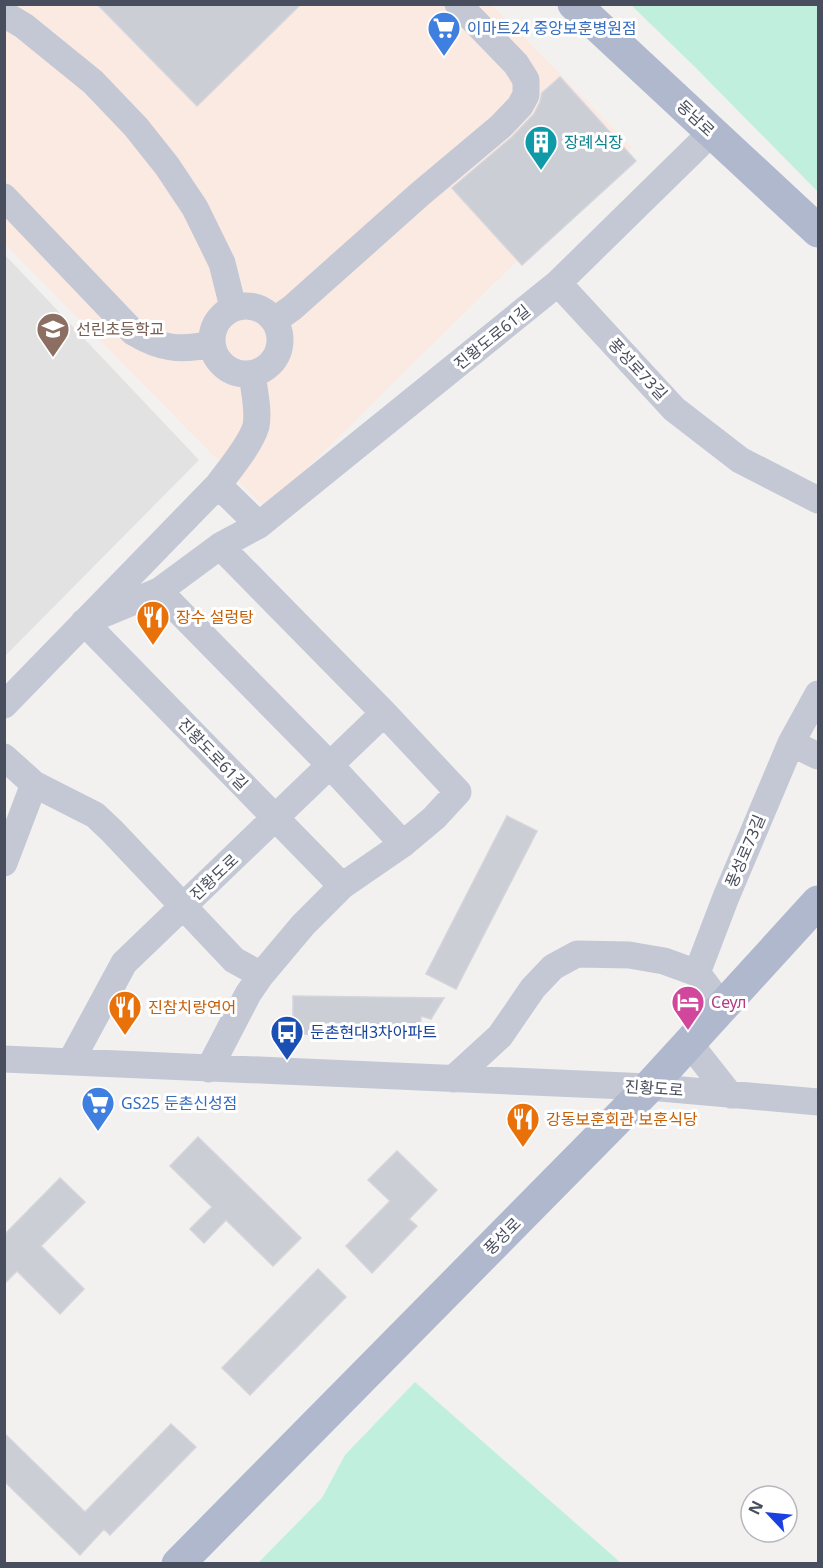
<svg xmlns="http://www.w3.org/2000/svg" width="823" height="1568" viewBox="0 0 823 1568" font-family="'Noto Sans','Noto Sans KR',sans-serif">
	<rect width="100%" height="100%" fill="#f2f1f0"/>
	<!-- education -->
	<path fill="#e3e2e2" d="M 5,255 L 199,460 L 5,656 Z"/>
	<!-- medical -->
	<path fill="#fbeae2" d="M 4,5 L 492,5 L 632,147 L 266,509 L 5,244 Z"/>
	<!-- green -->
	<path fill="#c0efde" d="M 631,5 L 818,5 L 818,192 L 694,66 Z
		M 415,1382 L 621,1563 L 258,1563 L 322,1498 L 345,1455 Z"/>
	<!-- building -->
	<path fill="#ccced5" stroke="#d4d4db" stroke-width="1.5" d="M 97,4 L 301,4 L 197,106 Z
		M 560,77 L 636,161 L 522,265 L 452,188 L 512,137 L 534,114 L 540,102 L 542,93 Z
		M 507,816 L 537,831 L 456,989 L 426,974 Z
		M 293,996 L 444,998 L 431,1019 L 421,1016 L 420,1036 L 293,1034 Z
		M 198,1137 L 301,1238 L 273,1266 L 226,1220 L 204,1243 L 190,1229 L 212,1207 L 170,1166 Z
		M 397,1151 L 437,1190 L 409,1219 L 417,1226 L 372,1273 L 346,1246 L 390,1201 L 368,1180 Z
		M 60,1178 L 85,1202 L 41,1246 L 84,1289 L 60,1314 L 17,1271 L 4,1284 L 4,1235 Z
		M 318,1269 L 346,1297 L 250,1395 L 222,1368 Z
		M 171,1424 L 196,1447 L 110,1535 L 104,1529 L 80,1555 L 4,1481 L 4,1433 L 85,1512 Z"/>
	<g fill="none" stroke-linecap="round" stroke-linejoin="round">
		<!-- minor -->
		<path stroke="#c4c8d5" stroke-width="27" d="M 4,14 L 24,26 L 93,82 L 136,127 L 167,166 L 195,208 L 222,263 L 233,307
			M 4,197 L 133,332 C 161,349 180,351 212,344
			M 558,283 L 674,409 L 740,460 L 818,500
			M212 340a34 34 0 1 1 68 0a34 34 0 1 1-68 0Z
			M 275,320 L 292,308 L 420,194 L 501,126 L 520,106 L 526,95 L 526,80 L 516,64 L 458,4
			M 218,485 L 259,525
			M 159,591 L 330,765 L 403,844
			M 84,622 L 159,591 L 220,546 L 259,525 L 558,283 L 711,133
			M 84,622 L 342,886
			M 4,705 L 218,485 C 229,470 251,444 256,426 C 259,410 254,390 252,374
			M 791,743 L 818,756
			M 4,757 L 34,784 L 95,815 L 112,831 L 234,960 L 261,975
			M 4,863 L 34,784
			M 722,1006 L 697,973 L 726,897 L 791,743 L 818,694
			M 689,1043 L 730,1095
			M 4,1059 L 649,1087 L 818,1102
			M 71,1061 L 124,963 L 384,713
			M 209,1069 L 248,994 L 261,975 L 303,925 L 342,886 L 403,844 L 434,818 L 458,792 L 384,713 L 220,546
			M 453,1079 L 500,1036 L 533,988 L 553,967 L 577,954 L 629,955 L 664,961 L 697,973"/>
		<!-- major -->
		<path stroke="#b0b8ce" stroke-width="33" d="M 574,4 L 818,231
			M 178,1564 L 649,1087 L 818,902"/>
	</g>
	<!-- icons -->
	<defs>
		<symbol id="supermarket-pin" viewBox="-11 -11 22 30"><path d="M0 17L-7.5 6A9.5 9.5 0 1 1 7.5 6Z" fill="#3f7fe0" stroke="#fff"/><path d="M-6-5.5h2.5l.6 2H6L4.5 2H-2.5L-4.4-4H-6ZM-1.5 3.2a1.3 1.3 0 1 0 .1 0ZM3 3.2a1.3 1.3 0 1 0 .1 0Z" fill="#fff"/></symbol>
		<symbol id="building-pin" viewBox="-11 -11 22 30"><path d="M0 17L-7.5 6A9.5 9.5 0 1 1 7.5 6Z" fill="#0f9aa8" stroke="#fff"/><path d="M-4-6H4V6H1V3H-1V6H-4ZM-2.5-4.3h1.7v1.8h-1.7ZM.8-4.3h1.7v1.8H.8ZM-2.5-1h1.7V.8h-1.7ZM.8-1h1.7V.8H.8Z" fill="#fff"/></symbol>
		<symbol id="school-pin" viewBox="-11 -11 22 30"><path d="M0 17L-7.5 6A9.5 9.5 0 1 1 7.5 6Z" fill="#8d6e63" stroke="#fff"/><path d="M0-5L7-2L0 1L-7-2ZM-4 1L0 2.5L4 1V4Q0 6-4 4Z" fill="#fff"/></symbol>
		<symbol id="restaurant-pin" viewBox="-11 -11 22 30"><path d="M0 17L-7.5 6A9.5 9.5 0 1 1 7.5 6Z" fill="#e8710a" stroke="#fff"/><path d="M-5-6h1v4h1v-4h1v4h1v-4h1v5L-1.5 .5V6h-2V.5L-5-1ZM5-6V6H3V1.5H1.5Q1.5-4 5-6Z" fill="#fff"/></symbol>
		<symbol id="hotel-pin" viewBox="-11 -11 22 30"><path d="M0 17L-7.5 6A9.5 9.5 0 1 1 7.5 6Z" fill="#d1479c" stroke="#fff"/><path d="M-6-4.5h1.5V1H6V5H4.5V3h-9V5H-6ZM-4 0a1.8 1.8 0 1 1 3.6 0ZM.5 0V-2.5h3Q6-2.5 6 0Z" fill="#fff"/></symbol>
		<symbol id="bus-pin" viewBox="-11 -11 22 30"><path d="M0 17L-7.5 6A9.5 9.5 0 1 1 7.5 6Z" fill="#1a4fb4" stroke="#fff"/><path d="M-5-6H5V4H4V6H2V4H-2V6H-4V4H-5ZM-3.5-4V0h7V-4ZM-3.5 1.2v1.5H-2V1.2ZM2 1.2v1.5H3.5V1.2Z" fill="#fff"/></symbol>
	</defs>
	<g fill-rule="evenodd">
		<use href="#supermarket-pin" x="425" y="9" width="38" height="52"/>
		<use href="#building-pin" x="522" y="123" width="38" height="52"/>
		<use href="#school-pin" x="34" y="310" width="38" height="52"/>
		<use href="#restaurant-pin" x="134" y="598" width="38" height="52"/>
		<use href="#hotel-pin" x="669" y="983" width="38" height="52"/>
		<use href="#restaurant-pin" x="106" y="988" width="38" height="52"/>
		<use href="#bus-pin" x="268" y="1013" width="38" height="52"/>
		<use href="#supermarket-pin" x="79" y="1084" width="38" height="52"/>
		<use href="#restaurant-pin" x="504" y="1100" width="38" height="52"/>
	</g>
	<g text-anchor="middle" dominant-baseline="central" stroke-width="6" stroke-linejoin="round" paint-order="stroke">
		<!-- shop labels -->
		<g font-size="16" fill="#366cbe" stroke="#fff" text-anchor="start">
			<text x="467" y="28">이마트24 중앙보훈병원점</text>
			<text x="121" y="1103">GS25 둔촌신성점</text>
		</g>
		<!-- street labels -->
		<g font-size="16" fill="#484e5d" stroke="#fff">
			<text transform="translate(696 118) rotate(43)">동남로</text>
			<text transform="translate(492 337) rotate(-39)">진황도로61길</text>
			<text transform="translate(638 369) rotate(47)">풍성로73길</text>
			<text transform="translate(213 754) rotate(46)">진황도로61길</text>
			<text transform="translate(745 851) rotate(-67)">풍성로73길</text>
			<text transform="translate(214 877) rotate(-43)">진황도로</text>
			<text transform="translate(654 1088) rotate(4)">진황도로</text>
			<text transform="translate(502 1236) rotate(-45)">풍성로</text>
		</g>
		<!-- culture labels -->
		<g font-size="16" fill="#0d838f" stroke="#fff" text-anchor="start">
			<text x="564" y="142">장례식장</text>
		</g>
		<!-- education labels -->
		<g font-size="16" fill="#785e54" stroke="#fff" text-anchor="start">
			<text x="76" y="329">선린초등학교</text>
		</g>
		<!-- food labels -->
		<g font-size="16" fill="#c56008" stroke="#fff" text-anchor="start">
			<text x="176" y="617">장수 설렁탕</text>
			<text x="148" y="1007">진참치랑연어</text>
			<text x="546" y="1119">강동보훈회관 보훈식당</text>
		</g>
		<!-- hotel labels -->
		<g font-size="16" fill="#b23c85" stroke="#fff" text-anchor="start">
			<text x="711" y="1002">Сеул</text>
		</g>
		<!-- transit labels -->
		<g font-size="16" fill="#164399" stroke="#fff" text-anchor="start">
			<text x="310" y="1032">둔촌현대3차아파트</text>
		</g>
	</g>
	<!-- border -->
	<rect width="823" height="1568" fill="none" stroke="#484e5d" stroke-width="12"/>
	<!-- north arrow -->
	<g transform="translate(769 1514) rotate(296)"><circle r="28" fill="#ffffff" stroke="#b6b8be" stroke-width="1.5"/>
	<path d="M0-4.5L10 22L0 15L-10 22Z" fill="#1c40e0"/>
	<text y="-9" font-size="16" font-weight="bold" text-anchor="middle" fill="#484e5d">N</text>
	</g>
</svg>
